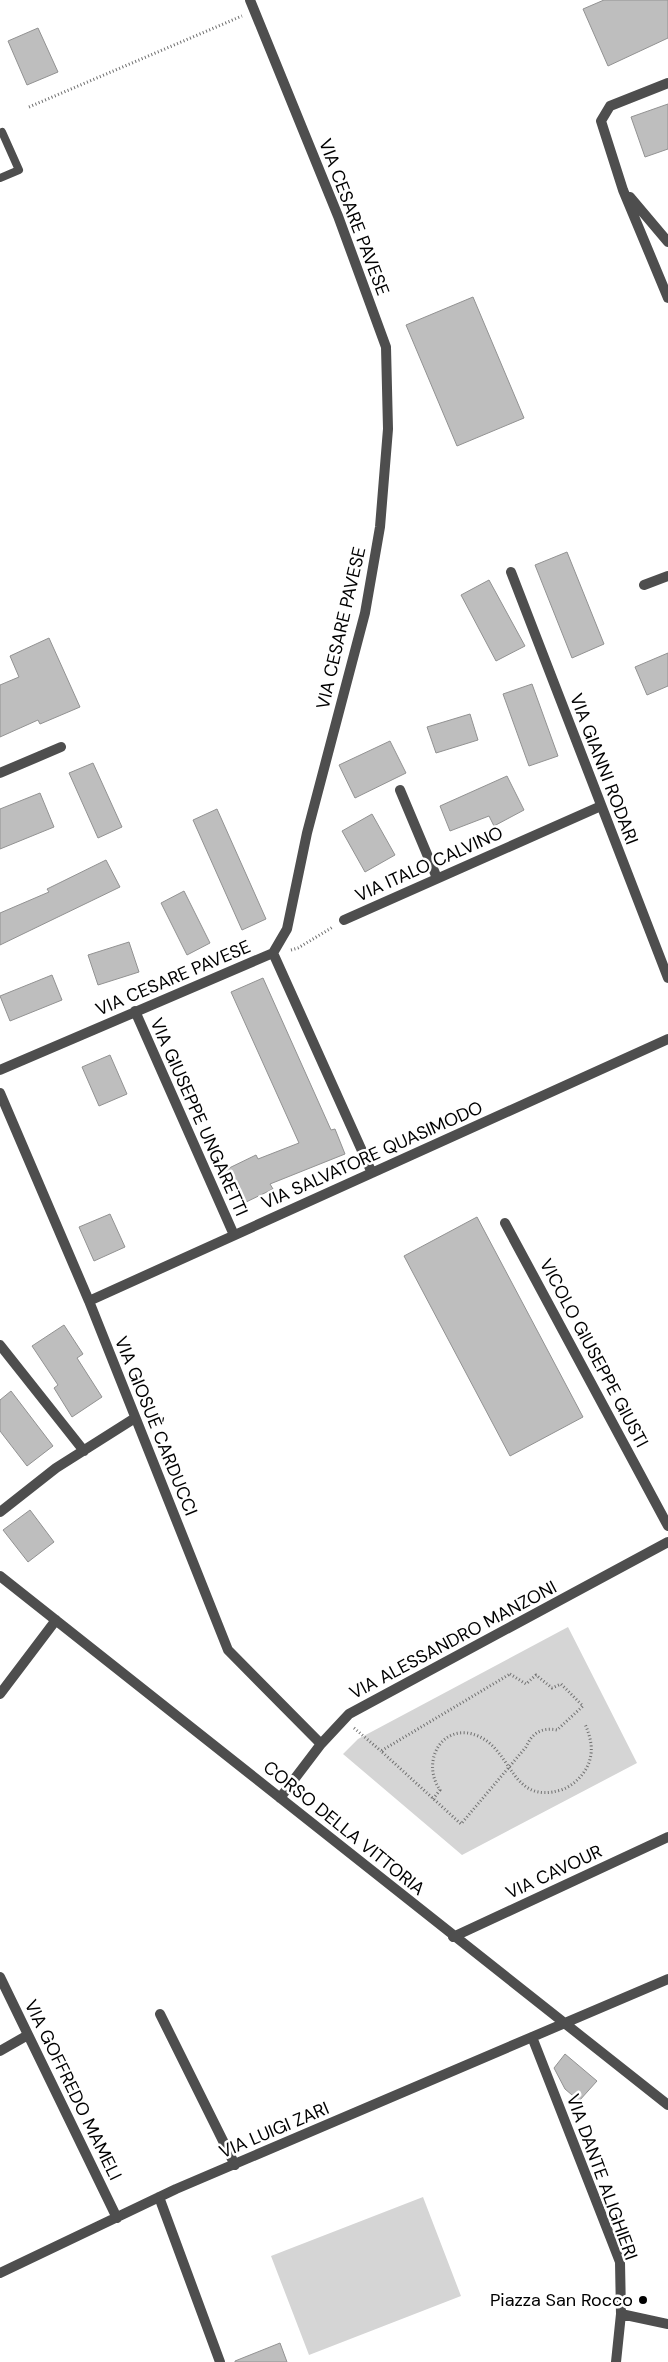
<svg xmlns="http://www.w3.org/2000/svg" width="668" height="2362" viewBox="0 0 668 2362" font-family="'DM Sans',sans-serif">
	<rect width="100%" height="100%" fill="#fff"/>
	<!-- green -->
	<path fill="#d5d5d5" d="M 568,1627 L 637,1763 L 462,1855 L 343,1754 L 358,1739 Z
		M 423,2197 L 461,2296 L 309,2355 L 271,2256 Z"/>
	<!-- building -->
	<path fill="#bebebe" stroke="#929292" d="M 604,0 L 668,0 L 668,38 L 608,66 L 583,9 Z
		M 38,28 L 58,72 L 27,85 L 8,41 Z
		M 668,104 L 668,149 L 645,157 L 631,117 Z
		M 473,297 L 524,418 L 457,446 L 406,325 Z
		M 567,552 L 604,644 L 572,658 L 535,565 Z
		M 489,580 L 525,646 L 496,661 L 461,595 Z
		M 49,638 L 80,707 L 40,724 L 38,720 L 0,737 L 0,685 L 19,677 L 10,656 Z
		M 668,653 L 668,686 L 647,695 L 635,667 Z
		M 532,684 L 558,756 L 529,766 L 503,694 Z
		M 470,714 L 478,740 L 436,753 L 427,727 Z
		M 390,741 L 406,773 L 355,798 L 339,765 Z
		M 93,763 L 122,827 L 98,838 L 69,773 Z
		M 507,776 L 524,810 L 494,826 L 489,816 L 450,831 L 440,806 Z
		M 40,793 L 54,827 L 0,849 L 0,809 Z
		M 217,809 L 266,919 L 242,930 L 193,820 Z
		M 372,814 L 395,855 L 365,872 L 342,831 Z
		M 106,860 L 120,887 L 0,945 L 0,913 L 49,892 L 47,889 Z
		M 184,891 L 210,943 L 187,955 L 161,903 Z
		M 129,942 L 139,972 L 98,985 L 88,955 Z
		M 52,975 L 62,1000 L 10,1021 L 0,996 Z
		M 263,978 L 331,1130 L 335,1129 L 345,1154 L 270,1184 L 273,1189 L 242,1204 L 225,1170 L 256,1155 L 258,1159 L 299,1143 L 231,992 Z
		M 110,1055 L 127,1094 L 99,1106 L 82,1067 Z
		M 110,1214 L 125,1247 L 94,1261 L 79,1227 Z
		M 477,1217 L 583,1417 L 510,1456 L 404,1256 Z
		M 64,1325 L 83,1354 L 77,1358 L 102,1397 L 72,1417 L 54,1388 L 58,1385 L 32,1346 Z
		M 11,1391 L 53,1446 L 27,1466 L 0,1431 L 0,1400 Z
		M 30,1510 L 54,1542 L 28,1562 L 3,1530 Z
		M 565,2054 L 597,2081 L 579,2101 L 565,2089 L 554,2068 Z
		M 280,2343 L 287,2362 L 235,2362 L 235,2361 Z"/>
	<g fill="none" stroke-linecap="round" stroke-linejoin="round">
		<!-- path -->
		<path stroke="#707070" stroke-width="3" stroke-dasharray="1 2.5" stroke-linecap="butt" d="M 29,107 L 242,16
			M 291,950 L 298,948 L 333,927
			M 510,1674 L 526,1684 L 536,1675 L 552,1688 L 561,1684 L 583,1706 L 557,1730 C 542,1727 532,1733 526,1747 L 461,1824 L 381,1751 Z
			M 354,1728 L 381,1751
			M 433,1799 L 440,1790 C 420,1761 443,1721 478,1736 C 513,1751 511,1805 561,1790 C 573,1786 583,1776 588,1765 C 594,1751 591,1738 585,1724"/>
		<!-- service -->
		<path stroke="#4e4e4e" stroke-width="8" d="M 0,133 L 2,132 L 19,170 L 0,178"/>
		<!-- minor -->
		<path stroke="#4e4e4e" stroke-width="10" d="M 668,83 L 610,106 L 601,121 L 623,190 L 668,298
			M 630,197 L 668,242
			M 511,572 L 668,978
			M 644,585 L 668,576
			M 0,773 L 61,747
			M 400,790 L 437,878
			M 344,920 L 601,806
			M 273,953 L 372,1173
			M 135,1011 L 234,1235
			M 0,1070 L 273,953 L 287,929 L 307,833 L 365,613 L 380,527 L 388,429 L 386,347 L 338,216 L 250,0
			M 0,1093 L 89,1301 L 228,1650 L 321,1744
			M 505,1223 L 668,1526
			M 89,1301 L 668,1039
			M 0,1345 L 84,1451
			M 0,1512 L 56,1468 L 135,1418
			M 0,1576 L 668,2105
			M 0,1694 L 56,1620
			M 280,1798 L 321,1744 L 349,1714 L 668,1542
			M 453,1937 L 668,1837
			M 0,1977 L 117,2218
			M 160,2014 L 235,2165
			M 532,2037 L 620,2262 L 621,2314 L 616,2362
			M 0,2051 L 28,2035
			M 159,2197 L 220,2362
			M 0,2273 L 176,2189 L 668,1979
			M 621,2314 L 668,2324"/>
	</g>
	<!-- markers -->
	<circle fill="#000" stroke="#fff" stroke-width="2" cx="643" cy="2300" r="5"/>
	<g text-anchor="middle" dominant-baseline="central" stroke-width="5" stroke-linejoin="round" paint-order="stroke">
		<!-- street labels -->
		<g font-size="18" fill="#000" stroke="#fff">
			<text transform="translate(354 217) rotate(69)">VIA CESARE PAVESE</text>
			<text transform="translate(341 628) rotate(-77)">VIA CESARE PAVESE</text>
			<text transform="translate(604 769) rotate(69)">VIA GIANNI RODARI</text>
			<text transform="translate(429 864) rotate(-24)">VIA ITALO CALVINO</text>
			<text transform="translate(173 978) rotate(-23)">VIA CESARE PAVESE</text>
			<text transform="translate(199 1117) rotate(66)">VIA GIUSEPPE UNGARETTI</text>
			<text transform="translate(372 1155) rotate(-24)">VIA SALVATORE QUASIMODO</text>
			<text transform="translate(594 1353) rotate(62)">VICOLO GIUSEPPE GIUSTI</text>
			<text transform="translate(156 1426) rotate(68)">VIA GIOSUÈ CARDUCCI</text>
			<text transform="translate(453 1640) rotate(-28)">VIA ALESSANDRO MANZONI</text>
			<text transform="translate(344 1828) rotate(39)">CORSO DELLA VITTORIA</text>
			<text transform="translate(554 1872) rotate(-25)">VIA CAVOUR</text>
			<text transform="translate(73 2090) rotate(64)">VIA GOFFREDO MAMELI</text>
			<text transform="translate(274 2130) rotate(-23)">VIA LUIGI ZARI</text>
			<text transform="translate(602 2177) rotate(70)">VIA DANTE ALIGHIERI</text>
		</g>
		<!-- poi labels -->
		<g font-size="18" fill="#000" stroke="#fff" text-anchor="end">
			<text x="633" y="2300">Piazza San Rocco</text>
		</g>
	</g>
</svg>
